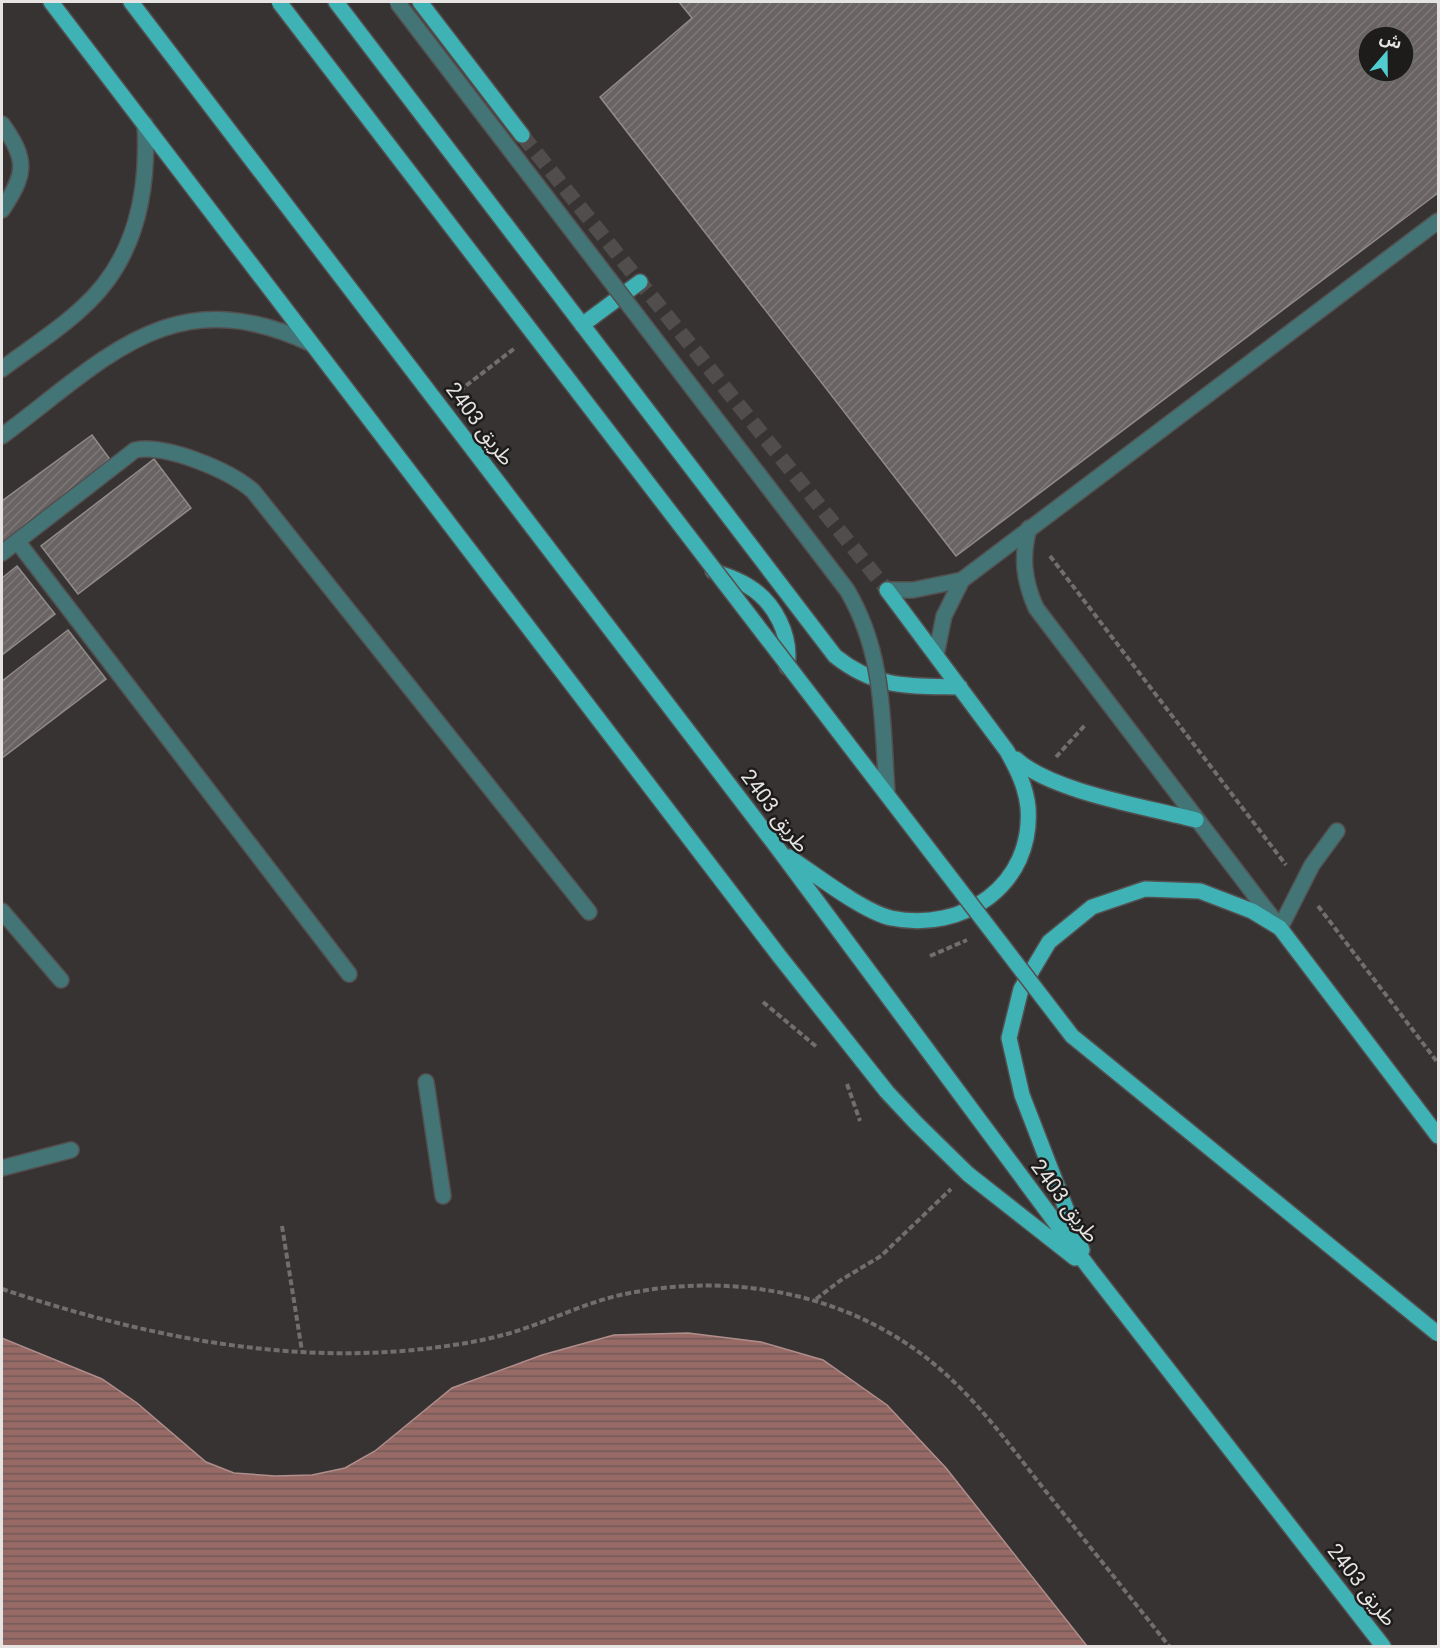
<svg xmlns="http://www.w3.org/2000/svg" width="1440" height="1648" viewBox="0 0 1440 1648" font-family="Roboto,'Noto Sans Arabic',sans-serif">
	<defs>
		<pattern id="water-rules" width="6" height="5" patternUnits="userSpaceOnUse" patternTransform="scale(1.5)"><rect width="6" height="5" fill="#976a66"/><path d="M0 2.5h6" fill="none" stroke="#725957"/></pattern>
		<pattern id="building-hatch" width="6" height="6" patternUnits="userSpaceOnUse" patternTransform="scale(1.5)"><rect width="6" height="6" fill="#696363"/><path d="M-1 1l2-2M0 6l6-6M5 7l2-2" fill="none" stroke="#7e7979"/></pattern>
	</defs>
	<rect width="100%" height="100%" fill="#383333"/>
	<!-- water -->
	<path fill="url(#water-rules)" stroke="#af8e8c" stroke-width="1.5" d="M 688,1333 L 761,1342 L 823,1360 L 887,1405 L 946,1468 L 1087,1646 L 2,1646 L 2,1338 L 102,1379 L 137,1403 L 206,1462 L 234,1473 L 275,1476 L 312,1475 L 345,1468 L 375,1451 L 452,1388 L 542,1355 L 614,1335 Z"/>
	<!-- building -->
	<path fill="url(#building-hatch)" stroke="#918b8a" stroke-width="1.5" fill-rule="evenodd" d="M 679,2 L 1438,2 L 1438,193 L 956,556 L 600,97 L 692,18 ZM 1368,36 L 1404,36 L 1404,72 L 1368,72 Z
		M 92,435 L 112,462 L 2,544 L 2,501 Z
		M 154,459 L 191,508 L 78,594 L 41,546 Z
		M 17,566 L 55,614 L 2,655 L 2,578 Z
		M 68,630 L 106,679 L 2,758 L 2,681 Z"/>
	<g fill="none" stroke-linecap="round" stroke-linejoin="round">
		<!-- major-tunnel -->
		<path stroke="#524d4d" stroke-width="15" stroke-dasharray="15 8" stroke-linecap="butt" d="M 522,135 L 887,590"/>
		<defs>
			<path id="minor" d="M 2,124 C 28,160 26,174 2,210
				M 2,369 C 28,349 58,331 82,308 C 136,260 149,193 145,124
				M 2,436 C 107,358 172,279 310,343
				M 1029,528 C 1021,557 1024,581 1036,608 L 1280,928 L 1312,865 L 1337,831
				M 17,541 L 349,974
				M 2,553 L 135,450 C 166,444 229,470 253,491 L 589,912
				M 887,590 L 913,590 L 962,580
				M 936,655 L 944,616 L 962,580 L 1438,221
				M 2,911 L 61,980
				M 426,1082 L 443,1196
				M 2,1168 L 71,1150"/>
			<path id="major" d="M 51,2 L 780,957 L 887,1092 L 916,1123 L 968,1174 L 1075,1258
				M 131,2 L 779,850 L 1090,1269 L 1383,1646
				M 336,2 L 835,656 C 876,689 910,686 960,687
				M 420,2 L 522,135
				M 582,325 L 640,282
				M 713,571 C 724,575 738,579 748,586 C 775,602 792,636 787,667
				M 1016,759 C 1052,792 1148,807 1196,820
				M 789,857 C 815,874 862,911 891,918 C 963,933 1034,885 1028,807 C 1026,787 1017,769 1007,751 L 887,590
				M 1082,1250 L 1022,1095 L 1009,1038 L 1021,989 L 1049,942 L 1092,907 L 1145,889 L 1200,891 L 1252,911 L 1280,928 L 1438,1136"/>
		</defs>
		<!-- minor casing -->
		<use href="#minor" stroke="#544f4f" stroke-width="18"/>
		<!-- major casing -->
		<use href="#major" stroke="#544f4f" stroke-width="18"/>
		<!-- path -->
		<path stroke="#736e6e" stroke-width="4" stroke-dasharray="6 3" stroke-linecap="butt" d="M 459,391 L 515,348
			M 1050,556 L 1286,865
			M 1056,757 L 1086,724
			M 1318,906 L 1438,1063
			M 930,956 L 967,940
			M 763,1002 L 818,1048
			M 847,1084 L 860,1121
			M 282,1226 L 302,1351
			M 2,1289 C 136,1334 281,1365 423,1349 C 449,1346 477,1342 503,1335 C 545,1324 586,1301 630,1293 C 722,1275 821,1289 901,1340 C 960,1377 998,1430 1040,1484 C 1083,1538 1126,1592 1169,1646
			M 816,1299 L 841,1280 L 881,1256 L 951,1189"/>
		<!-- minor -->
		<use href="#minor" stroke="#437476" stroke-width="15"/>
		<!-- major -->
		<use href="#major" stroke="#3fb2b6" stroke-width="15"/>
		<defs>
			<path id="minor-bridge" d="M 397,2 L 847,590 C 885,654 882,721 887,793"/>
			<path id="major-bridge" d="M 279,2 L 1072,1036 L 1438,1334"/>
		</defs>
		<!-- minor-bridge casing -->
		<use href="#minor-bridge" stroke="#544f4f" stroke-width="18" stroke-linecap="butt"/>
		<!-- major-bridge casing -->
		<use href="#major-bridge" stroke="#544f4f" stroke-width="18" stroke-linecap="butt"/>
		<!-- minor-bridge -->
		<use href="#minor-bridge" stroke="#437476" stroke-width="15"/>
		<!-- major-bridge -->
		<use href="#major-bridge" stroke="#3fb2b6" stroke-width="15"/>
	</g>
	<g text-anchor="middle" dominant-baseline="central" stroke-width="5" stroke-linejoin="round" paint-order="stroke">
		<!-- street labels -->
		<g font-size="21" fill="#e6e3e3" stroke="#1e1b1b">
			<text transform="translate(480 424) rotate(53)">طريق 2403</text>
			<text transform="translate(775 811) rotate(53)">طريق 2403</text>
			<text transform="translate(1065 1201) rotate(53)">طريق 2403</text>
			<text transform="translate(1362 1585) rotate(52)">طريق 2403</text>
		</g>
	</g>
	<!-- border -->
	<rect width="1440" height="1648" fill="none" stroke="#e6e3e3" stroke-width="6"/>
	<!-- north arrow -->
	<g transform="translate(1386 54) rotate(20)"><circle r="28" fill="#1e1b1b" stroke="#6e6b6b" stroke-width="1.5"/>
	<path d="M0-4.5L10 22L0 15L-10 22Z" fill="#51ccd1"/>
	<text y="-9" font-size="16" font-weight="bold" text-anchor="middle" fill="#e6e3e3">ش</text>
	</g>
</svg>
